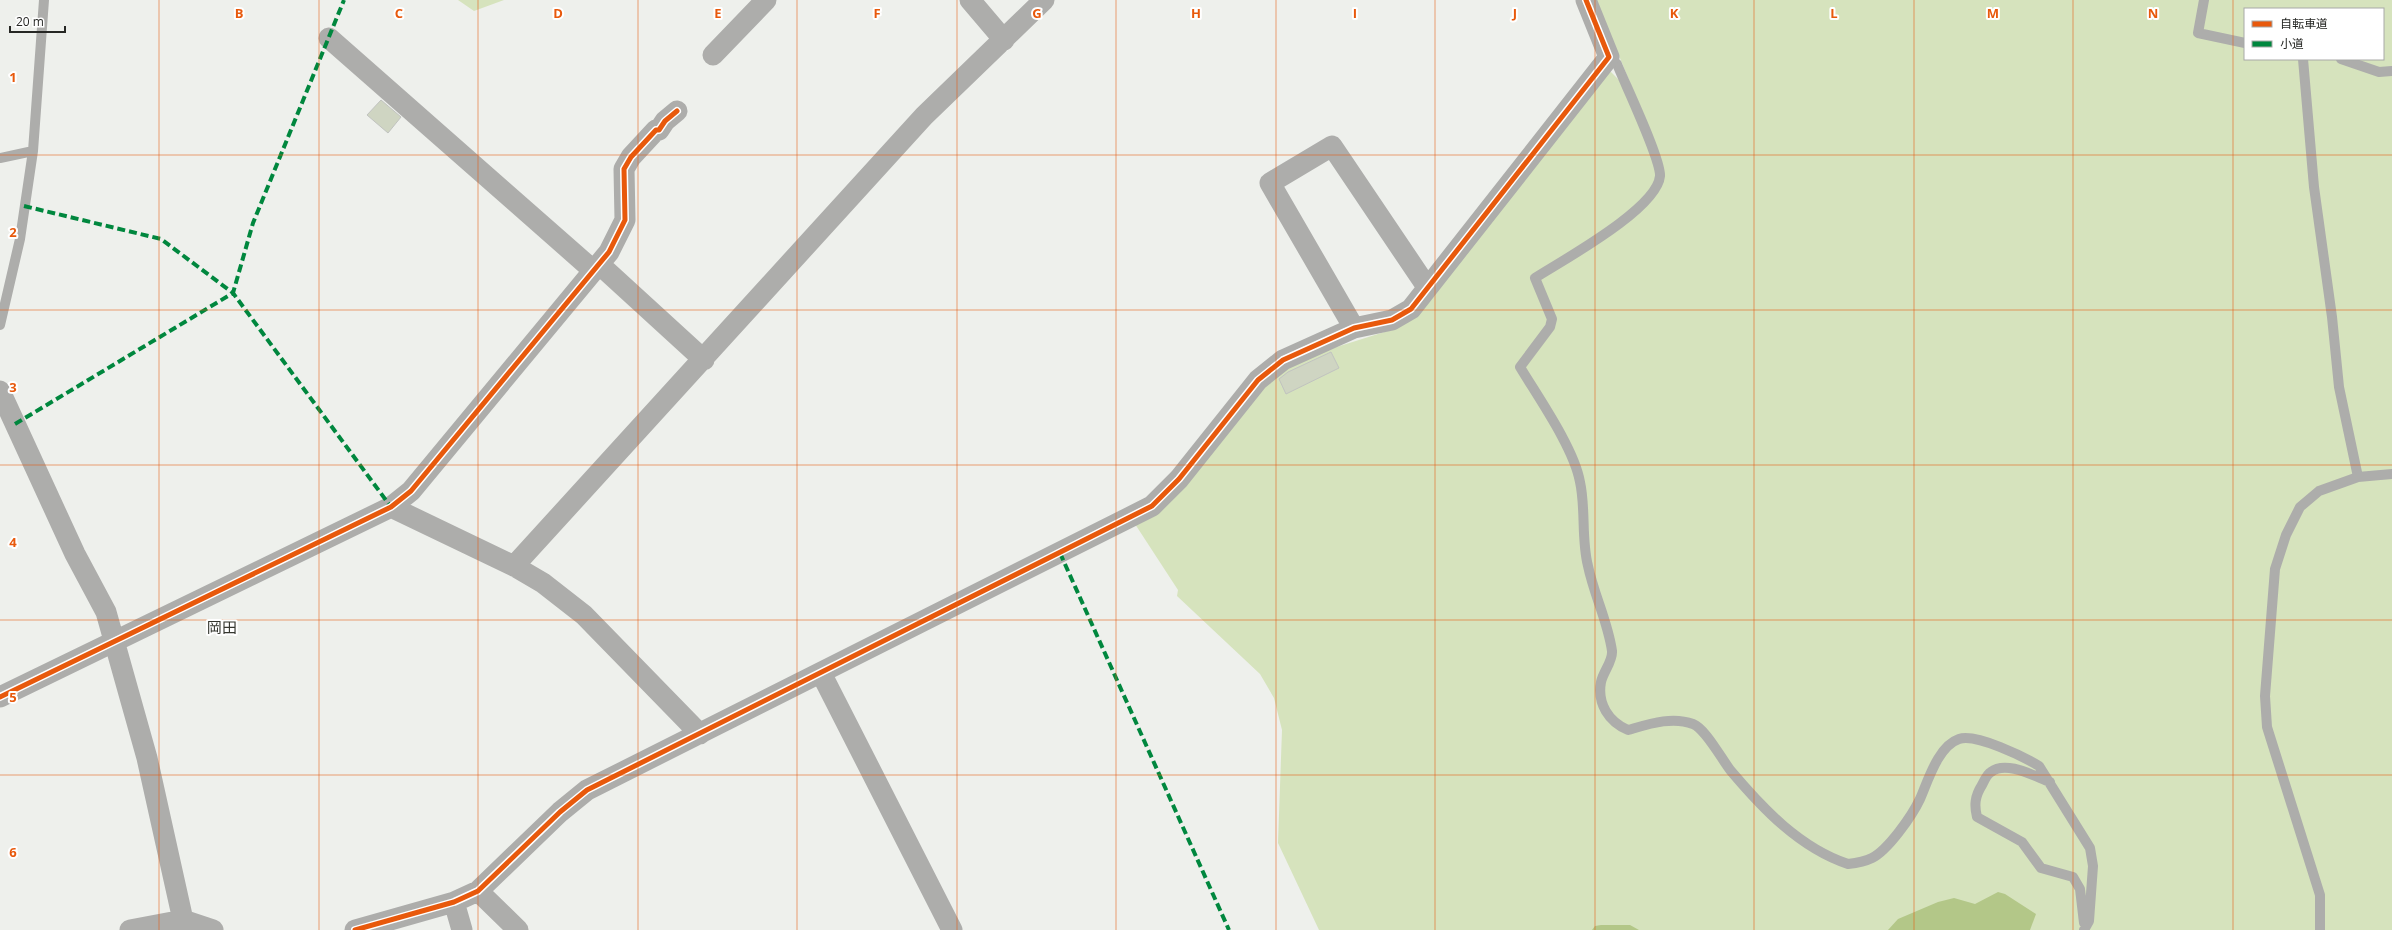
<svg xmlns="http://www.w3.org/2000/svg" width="2392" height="930" viewBox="0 0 2392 930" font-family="'Open Sans','Noto Sans JP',sans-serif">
	<rect width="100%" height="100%" fill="#eef0ec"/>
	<!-- green -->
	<path fill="#d6e3bd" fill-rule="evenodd" d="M 458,0 L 504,0 L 474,11 Z
		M 1596,0 L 2392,0 L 2392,930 L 1319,930 L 1278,843 L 1282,730 L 1274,698 L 1260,674 L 1177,596 L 1178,590 L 1135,524 L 1234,406 L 1295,360 L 1394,329 L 1606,73 L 1611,72 L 1636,97 ZM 2245,9 L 2383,9 L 2383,59 L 2245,59 Z"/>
	<!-- water -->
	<path fill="#b3c788" d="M 1998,892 L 2005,894 L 2036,914 L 2030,930 L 1888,930 L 1898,919 L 1938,902 L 1954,898 L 1975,904 Z
		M 1601,925 L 1630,925 L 1639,930 L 1592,930 L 1595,926 Z"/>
	<!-- building -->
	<path fill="#cfd5c2" stroke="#c1c3c0" d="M 381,100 L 401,117 L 388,133 L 367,115 Z
		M 1331,352 L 1339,368 L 1286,394 L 1279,379 L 1288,372 Z"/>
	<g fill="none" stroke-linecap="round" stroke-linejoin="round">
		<!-- service -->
		<path stroke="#adadab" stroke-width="10" d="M 2204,0 L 2198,33 L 2245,43
			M 1609,57 L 1617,64 C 1625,84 1661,159 1660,176 C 1657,209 1563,260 1535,278 L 1552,319 L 1550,327 L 1520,367 C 1538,397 1574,448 1580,482 C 1586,509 1581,539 1588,566 C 1594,595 1608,622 1612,651 C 1613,661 1603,672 1601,682 C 1597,704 1609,722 1628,730 C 1649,724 1672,716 1693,724 C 1706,729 1722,760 1731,771 C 1763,809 1800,848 1848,864 C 1857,863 1864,862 1872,858 C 1888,850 1912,816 1920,799 C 1928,781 1938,746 1959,739 C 1976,733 2024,757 2039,766 L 2090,848 L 2093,866 L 2089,921 L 2084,930
			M 2303,59 L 2314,187 L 2332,317 L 2339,387 L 2358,477 L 2392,474
			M 2341,59 L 2379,72 L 2392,71
			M 0,158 L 33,151
			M 0,325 L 20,239 L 33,151 L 44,0
			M 2050,782 C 2034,776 2006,760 1991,772 C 1987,774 1984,781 1982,785 C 1975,796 1974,805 1977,817 L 2022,842 L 2041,868 L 2073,877 L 2080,889 L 2084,923
			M 2320,930 L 2320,895 L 2267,727 L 2265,696 L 2275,569 L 2286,535 L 2300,507 L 2319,491 L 2358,477"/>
		<!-- minor -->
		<path stroke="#adadab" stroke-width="21" d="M 970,0 L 1004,40
			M 329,38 L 594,271
			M 713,55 L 766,0
			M 599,264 L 704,360
			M 1354,328 L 1270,183 L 1332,146 L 1427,287
			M 0,391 L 75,554 L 106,612 L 147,758 L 183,920
			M 391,507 L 514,566 L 543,583 L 584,615 L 700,734
			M 514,566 L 924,116 L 1044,0
			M 821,673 L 952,930
			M 0,697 L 391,507 L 411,491 L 609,252 L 625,220 L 624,169 L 631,157 L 656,130 L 659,130 L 665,121 L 677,111
			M 478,891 L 518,930
			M 454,902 L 462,930
			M 130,930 L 183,920 L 213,930
			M 355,930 L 454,902 L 478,891 L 560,812 L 587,790 L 1152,506 L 1179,479 L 1258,380 L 1283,360 L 1354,328 L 1392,320 L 1411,309 L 1609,57 L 1586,0"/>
		<!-- quiet -->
		<path stroke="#00873e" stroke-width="4" stroke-dasharray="8 4" stroke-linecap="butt" d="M 24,206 L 161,239 L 233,293 L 391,507
			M 15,424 L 233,293 L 253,223 L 344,0
			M 1060,553 L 1229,930"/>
		<defs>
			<path id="cycleway" d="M 0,697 L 391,507 L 411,491 L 609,252 L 625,220 L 624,169 L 631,157 L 656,130 L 659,130 L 665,121 L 677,111
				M 355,930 L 454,902 L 478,891 L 560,812 L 587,790 L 1152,506 L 1179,479 L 1258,380 L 1283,360 L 1354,328 L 1392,320 L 1411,309 L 1609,57 L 1586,0"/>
		</defs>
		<!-- cycleway casing -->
		<use href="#cycleway" stroke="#fff" stroke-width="8"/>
		<!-- cycleway -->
		<use href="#cycleway" stroke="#e8590c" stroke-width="5"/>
	</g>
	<!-- grid -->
	<path fill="none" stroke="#e8590c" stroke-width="1" stroke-opacity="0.55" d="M 159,0 L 159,930M 319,0 L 319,930M 478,0 L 478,930M 638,0 L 638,930M 797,0 L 797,930M 957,0 L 957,930M 1116,0 L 1116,930M 1276,0 L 1276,930M 1435,0 L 1435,930M 1595,0 L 1595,930M 1754,0 L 1754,930M 1914,0 L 1914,930M 2073,0 L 2073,930M 2233,0 L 2233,930M 0,155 L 2392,155M 0,310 L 2392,310M 0,465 L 2392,465M 0,620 L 2392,620M 0,775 L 2392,775"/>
	<g text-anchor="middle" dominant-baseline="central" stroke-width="4" stroke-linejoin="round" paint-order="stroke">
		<!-- quarter labels -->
		<g font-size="15" fill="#34362f" stroke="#fff">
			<text x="222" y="627">岡田</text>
		</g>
	</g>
	<g font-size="13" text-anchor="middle" font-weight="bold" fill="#e8590c" stroke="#fff" stroke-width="4" stroke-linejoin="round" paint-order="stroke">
		<text x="239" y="18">B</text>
		<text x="399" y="18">C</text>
		<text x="558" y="18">D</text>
		<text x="718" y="18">E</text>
		<text x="877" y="18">F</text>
		<text x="1037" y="18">G</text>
		<text x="1196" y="18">H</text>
		<text x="1355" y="18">I</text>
		<text x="1515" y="18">J</text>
		<text x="1674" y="18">K</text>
		<text x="1834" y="18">L</text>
		<text x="1993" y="18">M</text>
		<text x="2153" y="18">N</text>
		<text x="13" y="82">1</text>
		<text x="13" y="237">2</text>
		<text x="13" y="392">3</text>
		<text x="13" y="547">4</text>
		<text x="13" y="702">5</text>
		<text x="13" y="857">6</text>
	</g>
	<!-- legend -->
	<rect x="2244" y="8" width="140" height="52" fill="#ffffff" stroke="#a8a9a7"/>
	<rect x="2252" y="21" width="20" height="6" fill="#e8590c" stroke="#a8a9a7"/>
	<text x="2280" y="28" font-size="12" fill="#262724">自転車道</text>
	<rect x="2252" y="41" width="20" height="6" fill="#00873e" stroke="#a8a9a7"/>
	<text x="2280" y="48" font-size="12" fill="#262724">小道</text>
	<!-- scale -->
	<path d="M10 26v6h55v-6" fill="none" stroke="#262724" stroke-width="2"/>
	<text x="16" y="26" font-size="12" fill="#262724" stroke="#ffffff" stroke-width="3" paint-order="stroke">20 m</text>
</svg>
